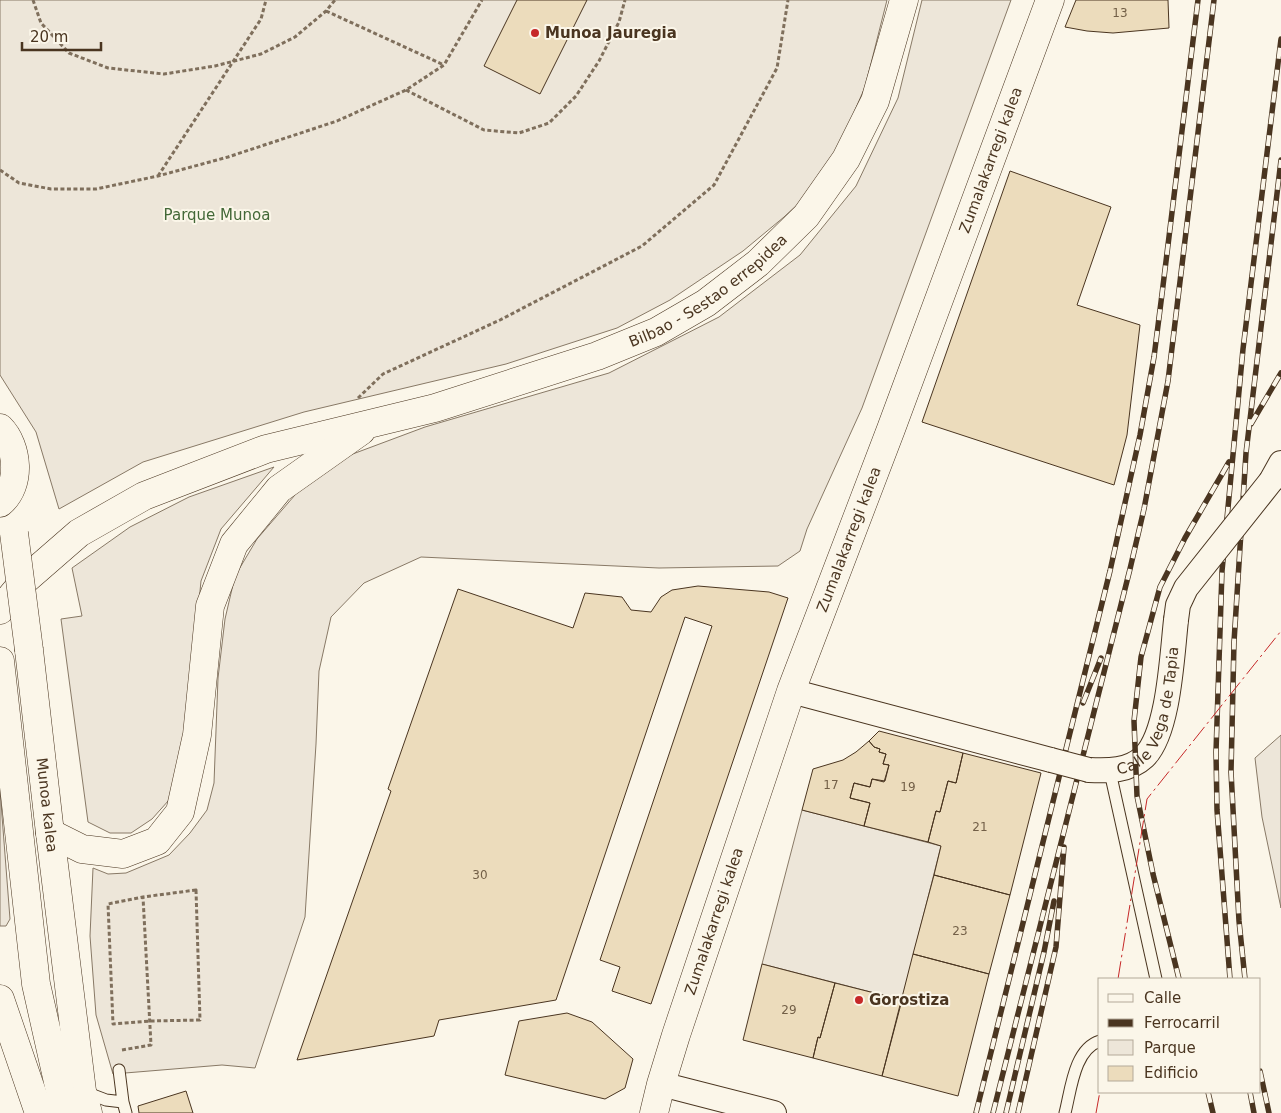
<svg xmlns="http://www.w3.org/2000/svg" width="1281" height="1113" viewBox="0 0 1281 1113" font-family="'DejaVu Sans',sans-serif">
	<rect width="100%" height="100%" fill="#fbf6e9"/>
	<!-- green -->
	<path fill="#ede6d9" stroke="#887966" d="M 0,0 L 887,0 L 865,87 L 825,179 L 784,217 L 743,251 L 670,300 L 617,328 L 506,364 L 304,412 L 143,462 L 59,509 L 36,432 L 0,375 Z
		M 922,0 L 1011,0 L 862,408 L 807,529 L 800,551 L 778,566 L 659,568 L 421,557 L 364,583 L 331,617 L 319,671 L 316,744 L 305,917 L 255,1068 L 222,1065 L 113,1074 L 96,1015 L 90,936 L 93,868 L 108,874 L 126,873 L 169,855 L 190,833 L 207,810 L 214,783 L 218,678 L 225,619 L 235,576 L 257,539 L 301,488 L 342,458 L 425,427 L 609,373 L 719,317 L 800,255 L 856,186 L 898,98 Z
		M 274,467 L 221,529 L 201,581 L 188,714 L 169,800 L 152,819 L 131,833 L 110,833 L 88,822 L 61,619 L 82,616 L 72,568 L 130,527 L 189,497 Z
		M 1281,735 L 1281,908 L 1262,817 L 1255,758 Z
		M 0,790 L 10,919 L 6,926 L 0,926 Z
		M 802,810 L 941,846 L 902,1000 L 762,964 Z"/>
	<!-- building -->
	<path fill="#ecdcbc" stroke="#4a3520" d="M 517,0 L 587,0 L 540,94 L 484,66 Z
		M 1076,0 L 1168,0 L 1169,28 L 1113,33 L 1087,31 L 1065,27 Z
		M 1010,171 L 1111,207 L 1077,305 L 1140,325 L 1127,435 L 1114,485 L 922,422 Z
		M 698,586 L 769,592 L 788,598 L 651,1004 L 612,991 L 620,967 L 600,960 L 712,626 L 685,617 L 556,1000 L 439,1020 L 434,1036 L 297,1060 L 391,791 L 388,789 L 458,589 L 573,628 L 585,593 L 622,597 L 631,610 L 651,612 L 661,597 L 672,590 Z
		M 879,731 L 963,753 L 956,783 L 948,781 L 940,812 L 936,811 L 928,842 L 864,826 L 870,803 L 850,798 L 854,783 L 870,787 L 872,779 L 885,781 L 889,765 L 883,764 L 886,754 L 879,752 L 880,749 L 874,747 L 869,741 Z
		M 869,741 L 874,747 L 880,749 L 879,752 L 886,754 L 883,764 L 889,765 L 884,782 L 872,779 L 870,787 L 854,783 L 850,798 L 870,803 L 864,826 L 802,810 L 813,769 L 843,760 L 856,752 Z
		M 963,753 L 1041,773 L 1010,895 L 934,875 L 941,846 L 928,842 L 936,811 L 940,812 L 948,781 L 956,783 Z
		M 934,875 L 1010,895 L 989,974 L 913,954 Z
		M 913,954 L 989,974 L 958,1096 L 882,1076 Z
		M 762,964 L 835,983 L 820,1038 L 818,1037 L 813,1058 L 743,1040 Z
		M 835,983 L 902,1000 L 882,1076 L 813,1058 L 818,1037 L 820,1038 Z
		M 567,1013 L 592,1022 L 633,1059 L 625,1088 L 605,1099 L 505,1075 L 519,1021 Z
		M 186,1091 L 193,1113 L 139,1113 L 138,1106 Z"/>
	<g fill="none" stroke-linecap="round" stroke-linejoin="round">
		<defs>
			<path id="service" d="M 1110,772 L 1156,979
				M 119,1070 L 123,1102
				M 85,1092 L 106,1100 L 123,1102 L 126,1113
				M 1065,1113 C 1071,1090 1074,1049 1100,1041"/>
			<g id="minor">
				<path d="M 1271,481 L 1281,463"/>
				<path d="M 791,691 L 1051,760"/>
				<path id="s1" d="M 1089,770 C 1108,771 1129,771 1144,757 C 1169,733 1172,655 1176,620"/>
				<path d="M 661,1084 L 774,1113"/>
			</g>
			<g id="primary">
				<path d="M 0,428 C 18,446 22,485 0,503"/>
				<path id="s2" d="M 0,610 L 25,580 L 79,533 L 144,496 L 266,449 L 435,408 L 597,356 L 656,332 L 706,303 L 758,263 L 806,216 L 846,159 L 875,101 L 904,0"/>
				<path id="s3" d="M 29,650 L 50,833 L 82,1091 L 88,1113"/>
				<path d="M 0,661 L 36,984 L 65,1113"/>
				<path d="M 50,833 L 82,849 L 123,854 L 157,841 L 180,812 L 197,735 L 210,606 L 234,544 L 279,489 L 361,431"/>
				<path d="M 0,999 L 39,1113"/>
				<path id="s4" d="M 654,1113 L 661,1084 L 676,1035 L 791,691 L 891,429 L 1050,0"/>
			</g>
		</defs>
		<!-- service casing -->
		<use href="#service" stroke="#4a3520" stroke-width="13"/>
		<!-- minor casing -->
		<use href="#minor" stroke="#4a3520" stroke-width="26"/>
		<!-- primary casing -->
		<use href="#primary" stroke="#4a3520" stroke-width="29"/>
		<!-- path -->
		<path stroke="#7f6f5c" stroke-width="3" stroke-dasharray="4 2.5" stroke-linecap="butt" d="M 33,0 L 41,23 L 69,53 L 108,68 L 164,74 L 215,66 L 261,54 L 295,37 L 326,11 L 335,0
			M 326,11 L 444,65
			M 406,90 L 484,130 L 519,133 L 549,123 L 576,96 L 599,61 L 619,22 L 625,0
			M 0,170 L 19,183 L 51,189 L 96,189 L 158,176 L 228,157 L 337,121 L 406,90 L 444,65 L 482,0
			M 158,176 L 261,19 L 266,0
			M 358,398 L 383,374 L 500,320 L 642,246 L 714,185 L 777,68 L 788,0
			M 196,890 L 200,1020 L 150,1021 L 113,1024 L 108,904 L 143,897 Z
			M 122,1050 L 151,1045 L 143,897"/>
		<!-- service -->
		<use href="#service" stroke="#fbf6e9" stroke-width="11"/>
		<!-- minor -->
		<use href="#minor" stroke="#fbf6e9" stroke-width="24"/>
		<!-- primary -->
		<use href="#primary" stroke="#fbf6e9" stroke-width="28"/>
		<defs>
			<path id="rail" d="M 1251,424 L 1281,373
				M 1083,703 L 1101,658
				M 1179,979 L 1153,874 L 1137,796 L 1134,721 L 1141,657 L 1160,587 L 1185,538 L 1229,462
				M 1230,979 L 1217,810 L 1216,752 L 1222,571 L 1243,349 L 1281,39
				M 1245,979 L 1239,921 L 1231,772 L 1234,642 L 1246,453 L 1281,160
				M 1260,1071 L 1269,1113
				M 1208,1092 L 1213,1113
				M 1250,1092 L 1254,1113
				M 976,1113 L 1110,571 L 1140,435 L 1154,357 L 1162,294 L 1198,0
				M 993,1113 L 1130,569 L 1144,509 L 1168,381 L 1214,0
				M 1006,1113 L 1044,952 L 1054,901
				M 1018,1113 L 1056,947 L 1064,847"/>
		</defs>
		<!-- rail casing -->
		<use href="#rail" stroke="#4a3520" stroke-width="5.5"/>
		<!-- rail -->
		<use href="#rail" stroke="#fbf6e9" stroke-width="4" stroke-dasharray="11" stroke-linecap="butt"/>
		<defs>
			<path id="minor-bridge" d="M 1176,620 L 1178,605 L 1186,588 L 1271,481
				M 1051,760 L 1089,770"/>
			<path id="primary-bridge" d="M 14,533 L 29,650"/>
		</defs>
		<!-- minor-bridge casing -->
		<use href="#minor-bridge" stroke="#4a3520" stroke-width="26" stroke-linecap="butt"/>
		<!-- primary-bridge casing -->
		<use href="#primary-bridge" stroke="#4a3520" stroke-width="29" stroke-linecap="butt"/>
		<!-- minor-bridge -->
		<use href="#minor-bridge" stroke="#fbf6e9" stroke-width="24"/>
		<!-- primary-bridge -->
		<use href="#primary-bridge" stroke="#fbf6e9" stroke-width="28"/>
		<!-- power -->
		<path stroke="#c62828" stroke-width="1" stroke-dasharray="18 4 2.5 4" stroke-linecap="butt" d="M 1118,979 L 1147,799 L 1281,631
			M 1096,1113 L 1100,1091"/>
	</g>
	<!-- markers -->
	<g fill="#c62828" stroke="#fbf6e9" stroke-width="2">
		<circle cx="535" cy="33" r="5"/>
		<circle cx="859" cy="1000" r="5"/>
	</g>
	<g text-anchor="middle" dominant-baseline="central" stroke-width="4" stroke-linejoin="round" paint-order="stroke">
		<!-- number labels -->
		<g font-size="12" fill="#725f47">
			<text x="1120" y="13">13</text>
			<text x="831" y="785">17</text>
			<text x="908" y="787">19</text>
			<text x="980" y="827">21</text>
			<text x="480" y="875">30</text>
			<text x="960" y="931">23</text>
			<text x="789" y="1010">29</text>
		</g>
		<!-- poi labels -->
		<g font-size="15" font-weight="bold" fill="#4a3520" stroke="#fbf6e9" text-anchor="start">
			<text x="545" y="33">Munoa Jauregia</text>
			<text x="869" y="1000">Gorostiza</text>
		</g>
		<!-- street labels -->
		<g font-size="15" fill="#4a3520" stroke="#fbf6e9">
			<text stroke="none"><textPath href="#s4" startOffset="1011">Zumalakarregi kalea</textPath></text>
			<text stroke="none"><textPath href="#s2" startOffset="790">Bilbao - Sestao errepidea</textPath></text>
			<text stroke="none"><textPath href="#s4" startOffset="606">Zumalakarregi kalea</textPath></text>
			<text stroke="none"><textPath href="#s1" startOffset="101">Calle Vega de Tapia</textPath></text>
			<text stroke="none"><textPath href="#s3" startOffset="156">Munoa kalea</textPath></text>
			<text stroke="none"><textPath href="#s4" startOffset="201">Zumalakarregi kalea</textPath></text>
		</g>
		<!-- park labels -->
		<g font-size="15" fill="#436837" stroke="#fbf6e9">
			<text x="217" y="215">Parque Munoa</text>
		</g>
	</g>
	<!-- legend -->
	<rect x="1098" y="978" width="162" height="115" fill="#fbf6e9" stroke="#b4a999"/>
	<rect x="1108" y="994" width="25" height="8" fill="#fbf6e9" stroke="#b4a999"/>
	<text x="1144" y="1003" font-size="15" fill="#4a3520">Calle</text>
	<rect x="1108" y="1019" width="25" height="8" fill="#4a3520" stroke="#b4a999"/>
	<text x="1144" y="1028" font-size="15" fill="#4a3520">Ferrocarril</text>
	<rect x="1108" y="1040" width="25" height="15" fill="#ede6d9" stroke="#b4a999"/>
	<text x="1144" y="1053" font-size="15" fill="#4a3520">Parque</text>
	<rect x="1108" y="1066" width="25" height="15" fill="#ecdcbc" stroke="#b4a999"/>
	<text x="1144" y="1078" font-size="15" fill="#4a3520">Edificio</text>
	<!-- scale -->
	<path d="M22 42v8h79v-8" fill="none" stroke="#4a3520" stroke-width="2.5"/>
	<text x="30" y="42" font-size="15" fill="#4a3520" stroke="#fbf6e9" stroke-width="4" paint-order="stroke">20 m</text>
</svg>
